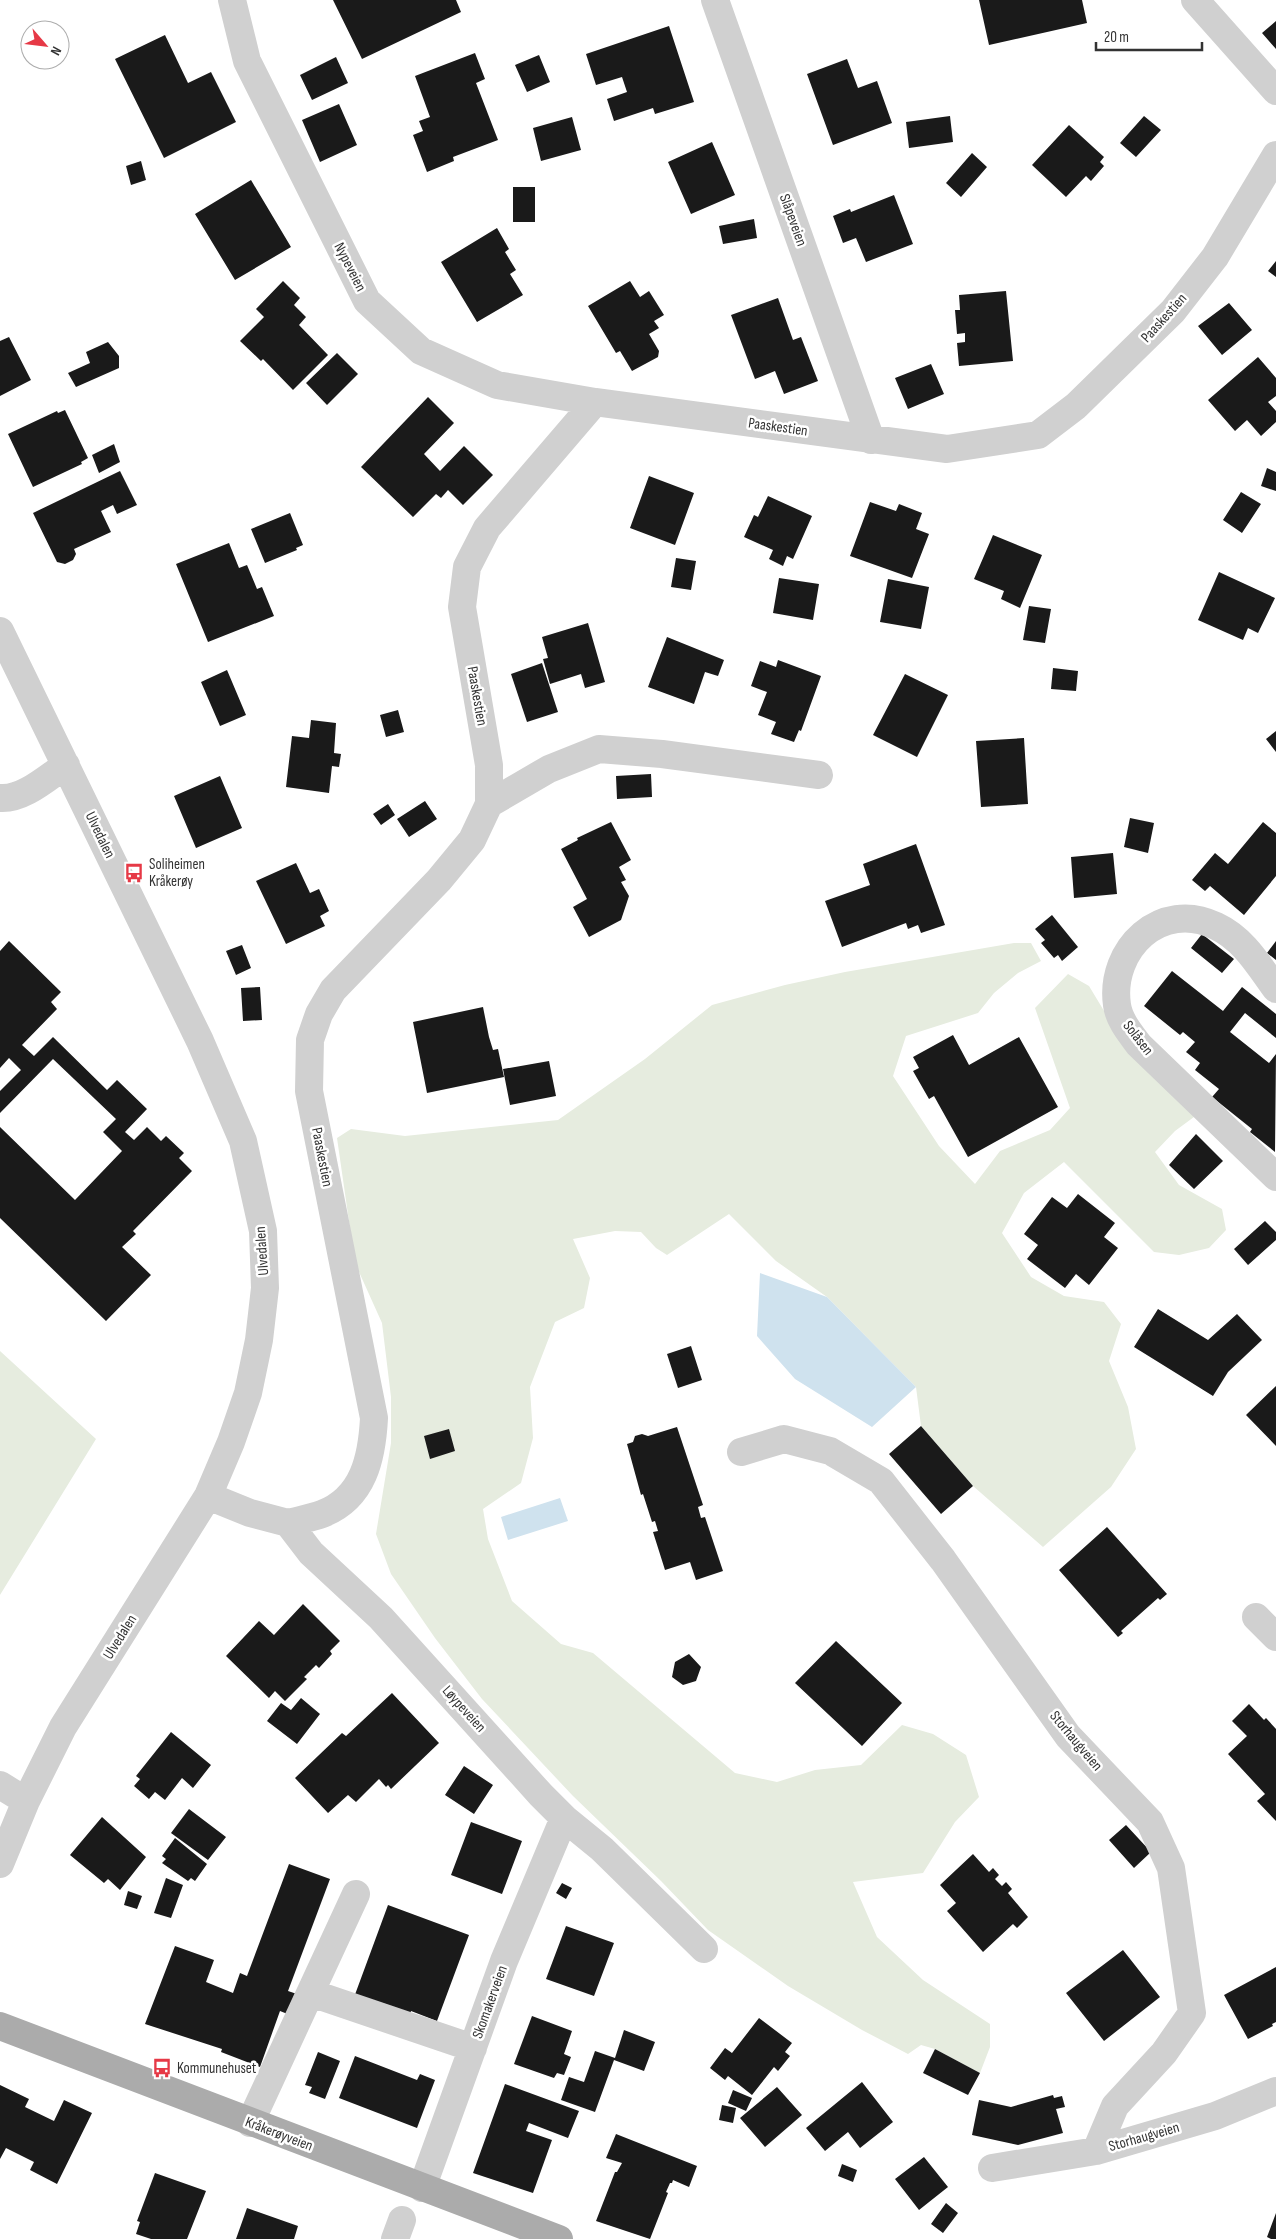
<svg xmlns="http://www.w3.org/2000/svg" width="1276" height="2239" viewBox="0 0 1276 2239" font-family="'Sofia Sans Condensed',sans-serif">
	<rect width="100%" height="100%" fill="#fff"/>
	<!-- green -->
	<path fill="#e6ecdf" d="M 1014,943 L 1031,943 L 1041,961 L 1018,973 L 994,993 L 978,1013 L 906,1036 L 893,1076 L 939,1146 L 975,1184 L 1000,1151 L 1050,1130 L 1070,1108 L 1035,1008 L 1068,974 L 1089,986 L 1127,1049 L 1198,1114 L 1175,1131 L 1155,1152 L 1179,1185 L 1222,1209 L 1226,1230 L 1209,1248 L 1179,1255 L 1154,1252 L 1064,1162 L 1024,1193 L 1002,1233 L 1031,1277 L 1064,1296 L 1104,1302 L 1121,1324 L 1109,1361 L 1128,1407 L 1136,1449 L 1111,1487 L 1043,1547 L 973,1486 L 921,1426 L 916,1387 L 827,1297 L 776,1261 L 729,1214 L 667,1255 L 656,1248 L 641,1232 L 615,1231 L 573,1239 L 590,1278 L 584,1308 L 555,1322 L 530,1387 L 533,1438 L 521,1483 L 483,1509 L 488,1539 L 512,1601 L 561,1644 L 593,1653 L 735,1773 L 777,1782 L 815,1770 L 861,1765 L 902,1725 L 933,1734 L 966,1755 L 979,1797 L 955,1822 L 923,1873 L 853,1882 L 877,1937 L 923,1980 L 990,2024 L 990,2047 L 980,2073 L 935,2049 L 921,2045 L 908,2054 L 862,2030 L 788,1986 L 708,1930 L 661,1881 L 573,1796 L 482,1699 L 435,1638 L 391,1574 L 376,1534 L 391,1443 L 391,1397 L 382,1323 L 355,1263 L 337,1138 L 351,1129 L 405,1136 L 558,1120 L 645,1059 L 712,1005 L 785,985 L 845,972 Z
		M 0,1351 L 96,1439 L 0,1595 Z"/>
	<!-- water -->
	<path fill="#cfe2ee" d="M 760,1273 L 827,1297 L 916,1387 L 872,1427 L 795,1379 L 757,1336 Z
		M 560,1498 L 568,1521 L 508,1540 L 501,1517 Z"/>
	<!-- building -->
	<path fill="#1a1a1a" d="M 333,0 L 456,0 L 461,12 L 362,59 Z
		M 979,0 L 1082,0 L 1087,23 L 989,45 Z
		M 1276,21 L 1276,49 L 1262,33 Z
		M 669,26 L 694,102 L 655,114 L 653,108 L 614,121 L 607,99 L 627,92 L 622,77 L 596,85 L 586,54 Z
		M 165,35 L 188,83 L 211,72 L 236,122 L 164,158 L 115,59 Z
		M 475,53 L 485,79 L 476,83 L 498,140 L 453,157 L 454,161 L 427,172 L 413,135 L 423,131 L 419,121 L 430,117 L 415,76 Z
		M 539,55 L 550,82 L 527,92 L 515,65 Z
		M 336,57 L 348,83 L 312,100 L 300,75 Z
		M 847,59 L 858,88 L 877,81 L 892,123 L 833,145 L 807,74 Z
		M 339,104 L 357,145 L 320,162 L 302,120 Z
		M 950,116 L 953,142 L 909,148 L 906,122 Z
		M 1144,116 L 1161,130 L 1136,157 L 1120,143 Z
		M 572,117 L 581,150 L 541,161 L 533,128 Z
		M 1069,125 L 1104,157 L 1100,162 L 1104,166 L 1091,181 L 1086,176 L 1066,197 L 1032,165 Z
		M 712,142 L 735,195 L 691,214 L 668,162 Z
		M 972,153 L 987,167 L 961,197 L 946,183 Z
		M 141,161 L 146,180 L 131,185 L 126,166 Z
		M 251,180 L 291,247 L 235,280 L 195,214 Z
		M 513,187 L 535,187 L 535,222 L 513,222 Z
		M 894,195 L 913,244 L 866,262 L 856,238 L 843,243 L 833,216 L 850,209 L 851,212 Z
		M 754,219 L 757,238 L 723,244 L 719,226 Z
		M 497,228 L 509,249 L 505,252 L 516,270 L 510,274 L 523,295 L 477,322 L 441,262 Z
		M 1276,261 L 1276,277 L 1268,271 Z
		M 283,281 L 300,298 L 294,305 L 306,317 L 299,325 L 328,355 L 293,390 L 263,359 L 261,361 L 240,341 L 264,317 L 256,309 Z
		M 630,281 L 640,297 L 649,291 L 664,315 L 654,321 L 659,328 L 649,334 L 659,351 L 658,357 L 632,371 L 620,351 L 616,353 L 588,306 Z
		M 1006,291 L 1013,361 L 959,366 L 957,343 L 965,342 L 965,333 L 957,334 L 955,310 L 960,310 L 959,295 Z
		M 778,298 L 793,340 L 801,337 L 818,381 L 784,394 L 775,371 L 755,379 L 731,315 Z
		M 1229,303 L 1252,330 L 1222,355 L 1198,326 Z
		M 9,337 L 31,380 L 0,396 L 0,341 Z
		M 108,342 L 119,356 L 119,368 L 76,387 L 68,373 L 90,363 L 86,352 Z
		M 337,353 L 358,374 L 327,405 L 306,383 Z
		M 1258,357 L 1276,378 L 1276,396 L 1268,402 L 1276,411 L 1276,422 L 1261,436 L 1247,420 L 1235,431 L 1208,400 Z
		M 931,364 L 944,394 L 908,409 L 895,378 Z
		M 428,397 L 454,423 L 424,454 L 440,471 L 464,446 L 493,475 L 463,505 L 448,490 L 441,498 L 436,494 L 413,517 L 361,467 Z
		M 65,410 L 88,458 L 81,462 L 82,464 L 33,487 L 8,434 L 57,411 L 58,413 Z
		M 114,444 L 120,462 L 99,473 L 92,455 Z
		M 1267,468 L 1276,472 L 1276,491 L 1261,486 Z
		M 120,471 L 137,505 L 117,514 L 113,505 L 101,511 L 111,532 L 74,549 L 76,554 L 73,560 L 65,564 L 57,562 L 33,513 Z
		M 649,476 L 694,493 L 675,545 L 630,528 Z
		M 1241,492 L 1261,504 L 1242,533 L 1223,520 Z
		M 768,496 L 812,516 L 793,559 L 787,556 L 783,566 L 769,559 L 773,550 L 744,537 L 754,515 L 758,517 Z
		M 870,502 L 896,511 L 899,504 L 922,513 L 916,529 L 929,534 L 912,578 L 850,556 Z
		M 290,513 L 303,545 L 296,548 L 297,550 L 265,563 L 251,529 Z
		M 993,535 L 1042,555 L 1020,608 L 1001,599 L 1004,591 L 974,579 Z
		M 229,543 L 239,568 L 247,565 L 257,589 L 262,587 L 274,616 L 208,642 L 176,564 Z
		M 676,558 L 696,561 L 691,590 L 671,587 Z
		M 1219,572 L 1275,598 L 1258,633 L 1248,628 L 1243,640 L 1198,620 Z
		M 779,578 L 819,584 L 813,620 L 773,613 Z
		M 888,579 L 929,587 L 921,629 L 880,622 Z
		M 1029,606 L 1051,609 L 1045,643 L 1023,640 Z
		M 588,623 L 605,682 L 585,688 L 581,674 L 550,684 L 543,659 L 548,658 L 542,637 Z
		M 667,637 L 724,660 L 718,676 L 705,672 L 694,704 L 648,687 Z
		M 778,660 L 821,676 L 801,731 L 799,730 L 794,742 L 771,734 L 776,722 L 758,715 L 767,692 L 751,686 L 760,661 L 776,667 Z
		M 542,663 L 558,712 L 527,722 L 511,674 Z
		M 1053,668 L 1078,671 L 1076,691 L 1051,689 Z
		M 227,670 L 246,715 L 220,726 L 201,682 Z
		M 905,674 L 948,695 L 917,757 L 873,735 Z
		M 398,710 L 404,732 L 386,737 L 380,715 Z
		M 311,720 L 336,723 L 334,753 L 341,754 L 339,767 L 332,766 L 329,793 L 286,787 L 292,736 L 309,738 Z
		M 1276,731 L 1276,752 L 1266,739 Z
		M 1024,738 L 1028,804 L 981,807 L 976,741 Z
		M 651,774 L 652,797 L 617,799 L 616,776 Z
		M 220,776 L 242,828 L 196,848 L 174,796 Z
		M 425,801 L 437,819 L 409,837 L 397,819 Z
		M 388,804 L 395,815 L 381,825 L 373,814 Z
		M 1130,818 L 1154,823 L 1148,853 L 1124,847 Z
		M 611,822 L 631,860 L 619,867 L 626,880 L 621,882 L 629,896 L 621,920 L 589,937 L 573,907 L 587,899 L 561,849 L 578,840 L 577,838 Z
		M 1263,822 L 1276,833 L 1276,876 L 1244,915 L 1210,886 L 1205,891 L 1192,880 L 1215,853 L 1228,864 Z
		M 916,844 L 945,925 L 921,933 L 918,925 L 908,929 L 906,923 L 842,947 L 825,901 L 870,885 L 863,864 Z
		M 1113,853 L 1117,894 L 1074,898 L 1071,857 Z
		M 296,863 L 310,893 L 319,889 L 329,911 L 320,916 L 325,926 L 286,944 L 256,881 Z
		M 1052,915 L 1078,947 L 1062,961 L 1058,955 L 1054,958 L 1041,943 L 1045,940 L 1035,929 Z
		M 1202,934 L 1234,959 L 1222,973 L 1191,948 Z
		M 9,941 L 61,992 L 51,1002 L 57,1009 L 22,1045 L 34,1056 L 53,1037 L 107,1090 L 117,1080 L 147,1109 L 125,1132 L 134,1140 L 147,1127 L 161,1141 L 166,1136 L 184,1153 L 179,1158 L 192,1171 L 133,1231 L 136,1234 L 122,1247 L 151,1275 L 106,1321 L 0,1218 L 0,1127 L 75,1200 L 122,1151 L 103,1132 L 116,1119 L 53,1059 L 0,1113 L 0,1091 L 21,1070 L 9,1058 L 0,1068 L 0,951 Z
		M 1276,941 L 1276,960 L 1267,953 Z
		M 242,945 L 251,968 L 236,975 L 226,951 Z
		M 1172,971 L 1223,1011 L 1242,987 L 1276,1014 L 1276,1038 L 1245,1013 L 1230,1032 L 1269,1063 L 1276,1054 L 1275,1152 L 1250,1132 L 1252,1129 L 1212,1097 L 1219,1089 L 1195,1070 L 1200,1063 L 1186,1052 L 1195,1042 L 1183,1032 L 1180,1035 L 1144,1006 Z
		M 260,987 L 262,1020 L 243,1021 L 241,988 Z
		M 483,1007 L 489,1037 L 493,1050 L 498,1049 L 504,1077 L 427,1093 L 413,1022 Z
		M 953,1035 L 969,1065 L 1019,1037 L 1058,1107 L 968,1157 L 934,1096 L 929,1099 L 913,1071 L 919,1068 L 913,1057 Z
		M 549,1061 L 556,1096 L 510,1105 L 503,1069 Z
		M 1196,1134 L 1223,1161 L 1194,1189 L 1169,1165 Z
		M 1078,1194 L 1115,1223 L 1104,1237 L 1118,1248 L 1089,1285 L 1076,1274 L 1065,1288 L 1027,1259 L 1038,1245 L 1024,1234 L 1052,1197 L 1067,1208 Z
		M 1265,1221 L 1276,1232 L 1276,1240 L 1248,1265 L 1234,1249 Z
		M 1158,1309 L 1208,1340 L 1237,1314 L 1262,1340 L 1228,1372 L 1213,1396 L 1134,1347 Z
		M 691,1346 L 702,1380 L 678,1388 L 667,1354 Z
		M 1276,1386 L 1276,1446 L 1246,1415 Z
		M 921,1426 L 973,1486 L 941,1514 L 889,1454 Z
		M 677,1427 L 703,1505 L 698,1507 L 701,1518 L 705,1517 L 723,1571 L 696,1580 L 690,1562 L 665,1570 L 653,1532 L 658,1531 L 655,1521 L 652,1522 L 643,1494 L 641,1495 L 627,1444 L 633,1442 L 635,1436 L 642,1434 L 648,1436 Z
		M 449,1429 L 455,1451 L 430,1459 L 424,1436 Z
		M 1107,1527 L 1167,1594 L 1160,1600 L 1158,1598 L 1121,1631 L 1123,1633 L 1118,1637 L 1059,1570 Z
		M 303,1604 L 340,1641 L 330,1651 L 332,1654 L 319,1668 L 316,1665 L 304,1677 L 307,1679 L 285,1701 L 275,1691 L 269,1698 L 226,1656 L 259,1621 L 274,1635 Z
		M 836,1641 L 902,1703 L 862,1746 L 795,1683 Z
		M 689,1654 L 701,1667 L 696,1681 L 683,1685 L 672,1677 L 675,1662 Z
		M 392,1693 L 439,1743 L 391,1789 L 388,1785 L 386,1787 L 379,1779 L 356,1802 L 348,1795 L 328,1813 L 295,1778 L 342,1733 L 346,1736 Z
		M 301,1698 L 320,1714 L 297,1744 L 267,1721 L 281,1703 L 291,1710 Z
		M 1249,1704 L 1264,1720 L 1266,1718 L 1276,1729 L 1276,1821 L 1257,1801 L 1265,1794 L 1228,1754 L 1247,1736 L 1232,1721 Z
		M 171,1732 L 211,1765 L 193,1788 L 182,1778 L 165,1800 L 155,1792 L 149,1799 L 134,1786 L 140,1779 L 136,1776 Z
		M 464,1766 L 493,1785 L 474,1814 L 445,1795 Z
		M 189,1809 L 226,1837 L 208,1860 L 171,1833 Z
		M 102,1817 L 146,1857 L 120,1890 L 108,1879 L 104,1883 L 70,1855 Z
		M 471,1822 L 522,1841 L 502,1894 L 451,1875 Z
		M 1126,1825 L 1151,1852 L 1134,1868 L 1109,1840 Z
		M 175,1838 L 207,1864 L 195,1881 L 191,1878 L 188,1881 L 162,1863 L 166,1859 L 162,1856 Z
		M 973,1854 L 989,1872 L 993,1868 L 999,1875 L 995,1879 L 1002,1886 L 1006,1882 L 1012,1889 L 1008,1893 L 1028,1917 L 1017,1928 L 1013,1924 L 983,1952 L 947,1911 L 956,1903 L 940,1885 Z
		M 289,1864 L 330,1879 L 288,1991 L 297,1994 L 290,2015 L 280,2011 L 260,2067 L 221,2052 L 222,2049 L 145,2024 L 175,1946 L 214,1960 L 206,1982 L 233,1993 L 240,1973 L 247,1976 Z
		M 166,1878 L 183,1885 L 171,1918 L 154,1913 Z
		M 562,1883 L 572,1888 L 566,1899 L 556,1893 Z
		M 128,1891 L 142,1896 L 137,1909 L 124,1905 Z
		M 388,1905 L 469,1935 L 437,2021 L 411,2011 L 408,2021 L 353,2000 Z
		M 566,1926 L 614,1943 L 594,1996 L 546,1979 Z
		M 1123,1950 L 1160,1997 L 1104,2041 L 1066,1993 Z
		M 1276,1967 L 1276,2022 L 1272,2024 L 1273,2026 L 1248,2039 L 1224,1995 Z
		M 532,2016 L 572,2031 L 564,2054 L 571,2057 L 564,2075 L 557,2073 L 554,2078 L 514,2064 Z
		M 759,2018 L 792,2043 L 785,2052 L 790,2056 L 778,2071 L 774,2067 L 752,2095 L 728,2076 L 725,2080 L 710,2068 L 725,2048 L 732,2053 Z
		M 624,2030 L 655,2042 L 644,2071 L 614,2060 L 595,2112 L 561,2100 L 569,2077 L 584,2082 L 595,2051 L 615,2058 Z
		M 935,2049 L 980,2073 L 968,2095 L 923,2073 Z
		M 318,2052 L 340,2061 L 325,2099 L 309,2093 L 312,2087 L 305,2085 Z
		M 355,2056 L 417,2080 L 420,2074 L 435,2080 L 417,2128 L 339,2098 Z
		M 862,2082 L 893,2122 L 860,2148 L 848,2132 L 825,2151 L 806,2128 Z
		M 505,2084 L 579,2111 L 568,2138 L 529,2123 L 526,2131 L 552,2140 L 533,2193 L 473,2173 Z
		M 0,2085 L 29,2099 L 25,2107 L 54,2121 L 64,2100 L 92,2113 L 57,2184 L 30,2170 L 34,2162 L 6,2148 L 0,2159 Z
		M 777,2087 L 802,2115 L 765,2147 L 740,2118 Z
		M 733,2090 L 752,2098 L 746,2111 L 728,2103 Z
		M 1053,2095 L 1054,2098 L 1062,2096 L 1065,2107 L 1056,2109 L 1063,2133 L 1018,2145 L 972,2135 L 979,2100 L 1011,2107 Z
		M 722,2105 L 736,2108 L 733,2123 L 719,2120 Z
		M 616,2134 L 697,2166 L 689,2187 L 673,2180 L 672,2183 L 670,2183 L 666,2192 L 668,2193 L 650,2239 L 596,2221 L 615,2172 L 617,2172 L 622,2163 L 606,2158 Z
		M 924,2157 L 948,2187 L 919,2210 L 895,2179 Z
		M 842,2164 L 857,2170 L 853,2182 L 838,2176 Z
		M 155,2173 L 206,2191 L 187,2239 L 151,2239 L 136,2234 L 140,2222 L 137,2221 Z
		M 946,2203 L 958,2213 L 943,2233 L 931,2224 Z
		M 247,2208 L 298,2226 L 294,2239 L 236,2239 Z
		M 1276,2213 L 1276,2239 L 1271,2239 L 1267,2237 Z"/>
	<g fill="none" stroke-linecap="round" stroke-linejoin="round">
		<!-- street -->
		<path stroke="#d0d0d0" stroke-width="28" d="M 232,0 L 247,61 L 367,301 L 421,351 L 497,385 L 595,402 L 947,449 L 1038,435 L 1076,406 L 1173,311 L 1215,257 L 1276,155
			M 715,0 L 871,440
			M 1195,0 L 1276,91
			M 0,631 L 200,1041 L 243,1141 L 263,1231 L 265,1288 L 259,1340 L 248,1393 L 231,1442 L 208,1496 L 63,1727 L 26,1801 L 0,1864
			M 0,798 C 23,800 48,777 66,765
			M 489,804 L 549,769 L 599,749 L 662,754 L 819,775
			M 1276,989 C 1259,966 1244,939 1216,926 C 1161,899 1109,949 1117,1005 C 1119,1020 1130,1033 1139,1045 L 1276,1177
			M 741,1452 L 784,1439 L 830,1451 L 881,1481 L 943,1560 L 1068,1736 L 1150,1822 L 1171,1868 L 1192,2013 L 1164,2053 L 1115,2106 L 1096,2151
			M 208,1496 L 250,1513 L 288,1523 L 311,1553 L 381,1618 L 541,1795 L 564,1818 L 602,1849 L 704,1949
			M 288,1523 C 299,1520 311,1518 322,1514 C 364,1498 372,1457 374,1418 L 309,1091 L 310,1040 L 319,1014 L 333,990 L 439,880 L 472,840 L 489,804 L 489,765 L 462,607 L 467,567 L 487,528 L 595,402
			M 1256,1617 L 1276,1637
			M 0,1785 L 26,1801
			M 311,1993 L 473,2048
			M 250,2123 L 356,1894
			M 992,2168 L 1096,2151 L 1215,2116 L 1276,2091
			M 422,2188 L 504,1961 L 564,1818
			M 395,2239 L 402,2220"/>
		<!-- primary -->
		<path stroke="#ababab" stroke-width="28" d="M 0,2026 L 559,2239"/>
	</g>
	<!-- icons -->
	<defs>
		<symbol id="bus-bare" viewBox="-9 -9 18 18"><path d="M-5-6H5V4H4V6H2V4H-2V6H-4V4H-5ZM-3.5-4V0h7V-4ZM-3.5 1.2v1.5H-2V1.2ZM2 1.2v1.5H3.5V1.2Z" fill="#e63946" stroke="#fff" stroke-width="2.5" paint-order="stroke"/></symbol>
	</defs>
	<g fill-rule="evenodd">
		<use href="#bus-bare" x="120" y="859" width="28" height="28"/>
		<use href="#bus-bare" x="148" y="2054" width="28" height="28"/>
	</g>
	<g text-anchor="middle" dominant-baseline="central" stroke-width="5" stroke-linejoin="round" paint-order="stroke">
		<!-- street labels -->
		<g font-size="15" fill="#333" stroke="#fff">
			<text transform="translate(793 220) rotate(70)">Slåpeveien</text>
			<text transform="translate(350 267) rotate(63)">Nypeveien</text>
			<text transform="translate(1164 318) rotate(-48)">Paaskestien</text>
			<text transform="translate(778 427) rotate(8)">Paaskestien</text>
			<text transform="translate(477 696) rotate(80)">Paaskestien</text>
			<text transform="translate(100 835) rotate(64)">Ulvedalen</text>
			<text transform="translate(1138 1038) rotate(52)">Solåsen</text>
			<text transform="translate(322 1157) rotate(79)">Paaskestien</text>
			<text transform="translate(262 1251) rotate(-94)">Ulvedalen</text>
			<text transform="translate(120 1637) rotate(-58)">Ulvedalen</text>
			<text transform="translate(464 1709) rotate(48)">Løypeveien</text>
			<text transform="translate(1076 1741) rotate(50)">Storhaugveien</text>
			<text transform="translate(490 2002) rotate(-70)">Skomakerveien</text>
			<text transform="translate(279 2134) rotate(21)">Kråkerøyveien</text>
			<text transform="translate(1144 2137) rotate(-16)">Storhaugveien</text>
		</g>
		<!-- poi labels -->
		<g font-size="15" fill="#333" stroke="#fff" text-anchor="start">
			<text x="149" y="864">Soliheimen<tspan x="149" dy="17">Kråkerøy</tspan></text>
			<text x="177" y="2068">Kommunehuset</text>
		</g>
	</g>
	<!-- north arrow -->
	<g transform="translate(45 45) rotate(118)"><circle r="24" fill="#ffffff" stroke="#adadad"/>
	<path d="M0-4L9 19L0 12L-9 19Z" fill="#e63946"/>
	<text y="-8" font-size="14" font-weight="bold" text-anchor="middle" fill="#333333">N</text>
	</g>
	<!-- scale -->
	<path d="M1096 42v8h106v-8" fill="none" stroke="#333333" stroke-width="2.5"/>
	<text x="1104" y="42" font-size="15" fill="#333333" stroke="#ffffff" stroke-width="4" paint-order="stroke">20 m</text>
</svg>
